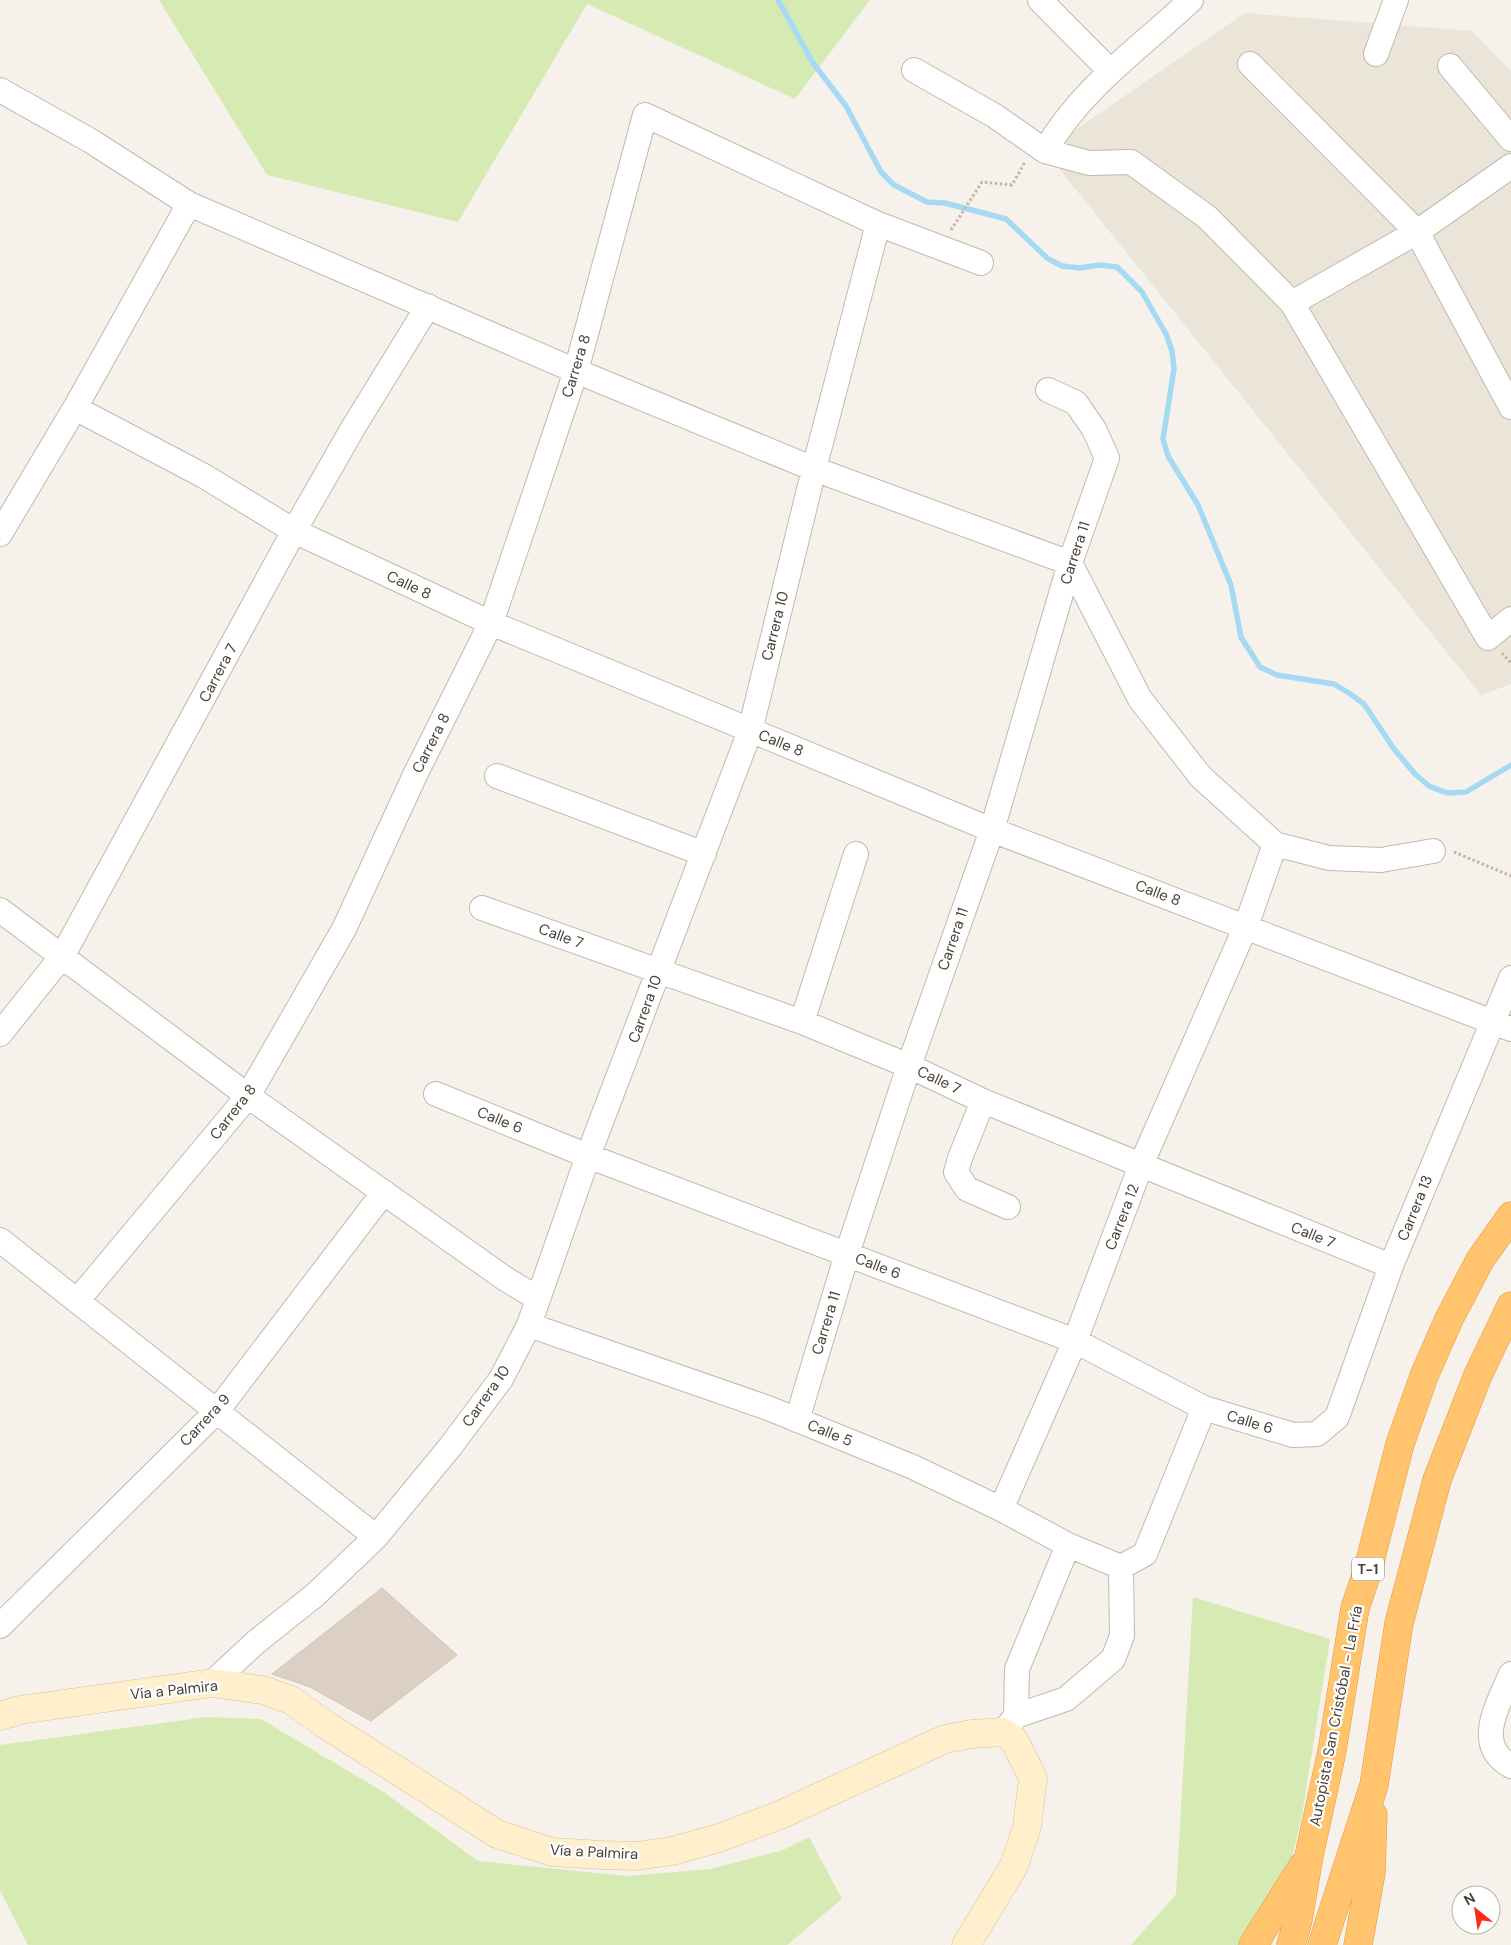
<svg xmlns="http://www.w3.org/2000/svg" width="1511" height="1945" viewBox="0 0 1511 1945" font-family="'DM Sans',sans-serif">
	<rect width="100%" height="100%" fill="#f6f2eb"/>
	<!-- residential -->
	<path fill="#eae4d9" d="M 1245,13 L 1472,31 L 1511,71 L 1511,684 L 1481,695 L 1045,151 Z"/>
	<!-- green -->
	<path fill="#d6ebb3" d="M 159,0 L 870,0 L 795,99 L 587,4 L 458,222 L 267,175 Z
		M 1193,1597 L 1330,1639 L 1302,1815 L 1272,1945 L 1131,1945 L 1176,1894 Z
		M 206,1717 L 261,1719 L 385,1793 L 478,1861 L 627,1876 L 710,1869 L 783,1850 L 809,1837 L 842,1899 L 787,1945 L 28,1945 L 0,1891 L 0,1745 Z"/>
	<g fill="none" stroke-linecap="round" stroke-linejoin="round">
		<!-- stream -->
		<path stroke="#a6daf4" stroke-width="5.5" d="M 778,0 L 813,63 L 846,106 L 881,172 L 894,185 L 927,202 L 945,203 L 1006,219 L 1047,258 L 1062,266 L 1080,268 L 1099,265 L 1117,267 L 1142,292 L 1166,334 L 1172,351 L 1174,369 L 1163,439 L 1168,456 L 1198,505 L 1231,585 L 1241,637 L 1260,667 L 1277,675 L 1334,684 L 1349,693 L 1364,704 L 1394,749 L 1415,774 L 1429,786 L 1447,793 L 1466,792 L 1511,765"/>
	</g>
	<!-- building -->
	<path fill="#dbd0c3" stroke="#d4c4b3" d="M 382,1588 L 457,1655 L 371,1721 L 310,1687 L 272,1674 Z"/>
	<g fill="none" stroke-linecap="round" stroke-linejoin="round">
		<defs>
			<path id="street" d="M 1040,0 L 1110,71
				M 1376,54 L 1396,0
				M 1250,64 L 1417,232 L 1511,407
				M 1450,66 L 1511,139
				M 914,70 L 995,116 L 1045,151 L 1089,163 L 1131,162 L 1207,217 L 1292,303 L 1488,638 L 1511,619
				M 0,90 L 91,141 L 189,204 L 75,408 L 0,534
				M 1045,151 C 1082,87 1138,50 1191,0
				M 189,204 L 576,371 L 814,469 L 1070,563 L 1140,699 L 1201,777 L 1275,844 L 1329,858 L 1381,860 L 1433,851
				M 1292,303 L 1417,232 L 1511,166
				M 75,408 L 204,476 L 294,531 L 491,623 L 992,830 L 1511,1029
				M 497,776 L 704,854
				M 482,908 L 802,1022 L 909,1066 L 983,1101 L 1391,1266
				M 0,910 L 248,1096 L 504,1278 L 537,1298
				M 802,1022 L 856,854
				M 0,1034 L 63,955 L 294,531 L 353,428 L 428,306
				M 436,1094 L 588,1156 L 1075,1341 L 1204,1408 L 1293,1435 L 1317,1434 L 1337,1417 L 1391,1266 L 1511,978
				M 983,1101 L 960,1158 L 956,1172 L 967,1189 L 1008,1207
				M 0,1240 L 376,1537
				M 77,1301 L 248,1096 L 344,929 L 415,775 L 491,623 L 576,371 L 645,115 L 878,224 L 981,263
				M 529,1325 L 768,1408 L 913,1467 L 1001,1509 L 1068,1545 L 1121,1567
				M 797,1420 L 847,1254 L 909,1066 L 992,830 L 1070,563 L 1107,458 L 1094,429 L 1076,403 L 1048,390
				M 1001,1509 L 1075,1341 L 1141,1165 L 1246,926 L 1275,844
				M 1121,1567 L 1145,1554 L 1204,1408
				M 0,1626 L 217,1411 L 384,1192
				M 1511,1674 C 1498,1705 1473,1745 1511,1766
				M 212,1683 L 256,1642 L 315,1595 L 376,1537 L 450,1447 L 501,1379 L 529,1325 L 588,1156 L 750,731 L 814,469 L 878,224
				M 1016,1716 L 1017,1669 L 1068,1545
				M 1003,1732 L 1016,1716 L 1066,1699 L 1113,1659 L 1122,1636 L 1121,1567"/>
			<path id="secondary" d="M 0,1716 L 20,1710 L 212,1683 L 263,1690 L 291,1700 L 326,1725 L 497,1834 L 552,1852 L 602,1855 L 637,1856 L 672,1851 L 719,1838 L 780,1815 L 945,1739 L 972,1734 L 1003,1732 L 1014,1740 L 1033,1778 L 1027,1827 L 1014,1866 L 966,1945"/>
			<path id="highway" d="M 1253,1945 L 1303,1866
				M 1291,1945 L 1298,1920 L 1309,1856 L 1332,1751 L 1355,1608 L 1367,1573 L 1400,1444 L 1424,1376 L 1449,1319 L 1480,1260 L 1511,1216
				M 1322,1945 L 1374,1785 L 1399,1623 L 1437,1480 L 1478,1375 L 1511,1306
				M 1358,1945 L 1371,1873 L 1373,1815"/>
		</defs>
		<!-- street casing -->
		<use href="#street" stroke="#c2b9ad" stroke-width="26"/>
		<!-- secondary casing -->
		<use href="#secondary" stroke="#d7c39a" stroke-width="29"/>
		<!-- highway casing -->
		<use href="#highway" stroke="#e49837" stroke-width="29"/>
		<!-- path -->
		<path stroke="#c5b49e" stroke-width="3" stroke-dasharray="2.5 2.5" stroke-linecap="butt" d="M 951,230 L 982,182 L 1012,185 L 1025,162
			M 1502,653 L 1511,663
			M 1454,852 L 1511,876"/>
		<!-- street -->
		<use href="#street" stroke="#fff" stroke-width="24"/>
		<!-- secondary -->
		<use href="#secondary" stroke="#ffefcc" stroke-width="28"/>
		<!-- highway -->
		<use href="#highway" stroke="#ffc46d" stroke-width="28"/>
	</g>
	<g text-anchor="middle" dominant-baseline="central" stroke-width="4.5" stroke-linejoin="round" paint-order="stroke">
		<!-- shield labels -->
		<rect fill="#fff" stroke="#817b74" stroke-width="1" x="1352" y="1557.5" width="32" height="23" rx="4"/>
		<g font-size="14" font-weight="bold" fill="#4b4238">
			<text x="1368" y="1569">T-1</text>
		</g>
		<!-- street labels -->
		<g font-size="15" fill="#4b4238" stroke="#fff">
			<text transform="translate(576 366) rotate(-73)">Carrera 8</text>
			<text transform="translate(1075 553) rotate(-72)">Carrera 11</text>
			<text transform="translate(409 585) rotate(25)">Calle 8</text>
			<text transform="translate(775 626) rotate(-76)">Carrera 10</text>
			<text transform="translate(218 673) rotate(-62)">Carrera 7</text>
			<text transform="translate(431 743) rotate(-63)">Carrera 8</text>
			<text transform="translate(781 743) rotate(22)">Calle 8</text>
			<text transform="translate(1158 893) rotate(21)">Calle 8</text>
			<text transform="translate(561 936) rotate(20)">Calle 7</text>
			<text transform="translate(953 939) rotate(-71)">Carrera 11</text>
			<text transform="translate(645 1009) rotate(-70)">Carrera 10</text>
			<text transform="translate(939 1080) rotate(25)">Calle 7</text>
			<text transform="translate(233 1112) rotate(-52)">Carrera 8</text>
			<text transform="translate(500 1120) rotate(22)">Calle 6</text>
			<text transform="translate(1415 1208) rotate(-68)">Carrera 13</text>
			<text transform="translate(1122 1217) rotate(-69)">Carrera 12</text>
			<text transform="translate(1313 1235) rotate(22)">Calle 7</text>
			<text transform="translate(878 1266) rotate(21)">Calle 6</text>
			<text transform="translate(826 1323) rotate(-73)">Carrera 11</text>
			<text transform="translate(486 1396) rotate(-55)">Carrera 10</text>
			<text transform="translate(205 1420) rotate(-47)">Carrera 9</text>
			<text transform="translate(1250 1422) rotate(17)">Calle 6</text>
			<text transform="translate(830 1433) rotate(22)">Calle 5</text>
			<text transform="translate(174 1690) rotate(-6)">Vía a Palmira</text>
			<text transform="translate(1336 1716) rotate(-79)">Autopista San Cristóbal - La Fría</text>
			<text transform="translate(594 1852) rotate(3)">Vía a Palmira</text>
		</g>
	</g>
	<!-- north arrow -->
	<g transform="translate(1476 1910) rotate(330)"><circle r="24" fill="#ffffff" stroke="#b7b3af"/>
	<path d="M0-4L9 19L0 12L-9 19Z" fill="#ff2b19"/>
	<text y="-8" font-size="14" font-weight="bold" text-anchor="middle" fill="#4b4238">N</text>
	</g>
</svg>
